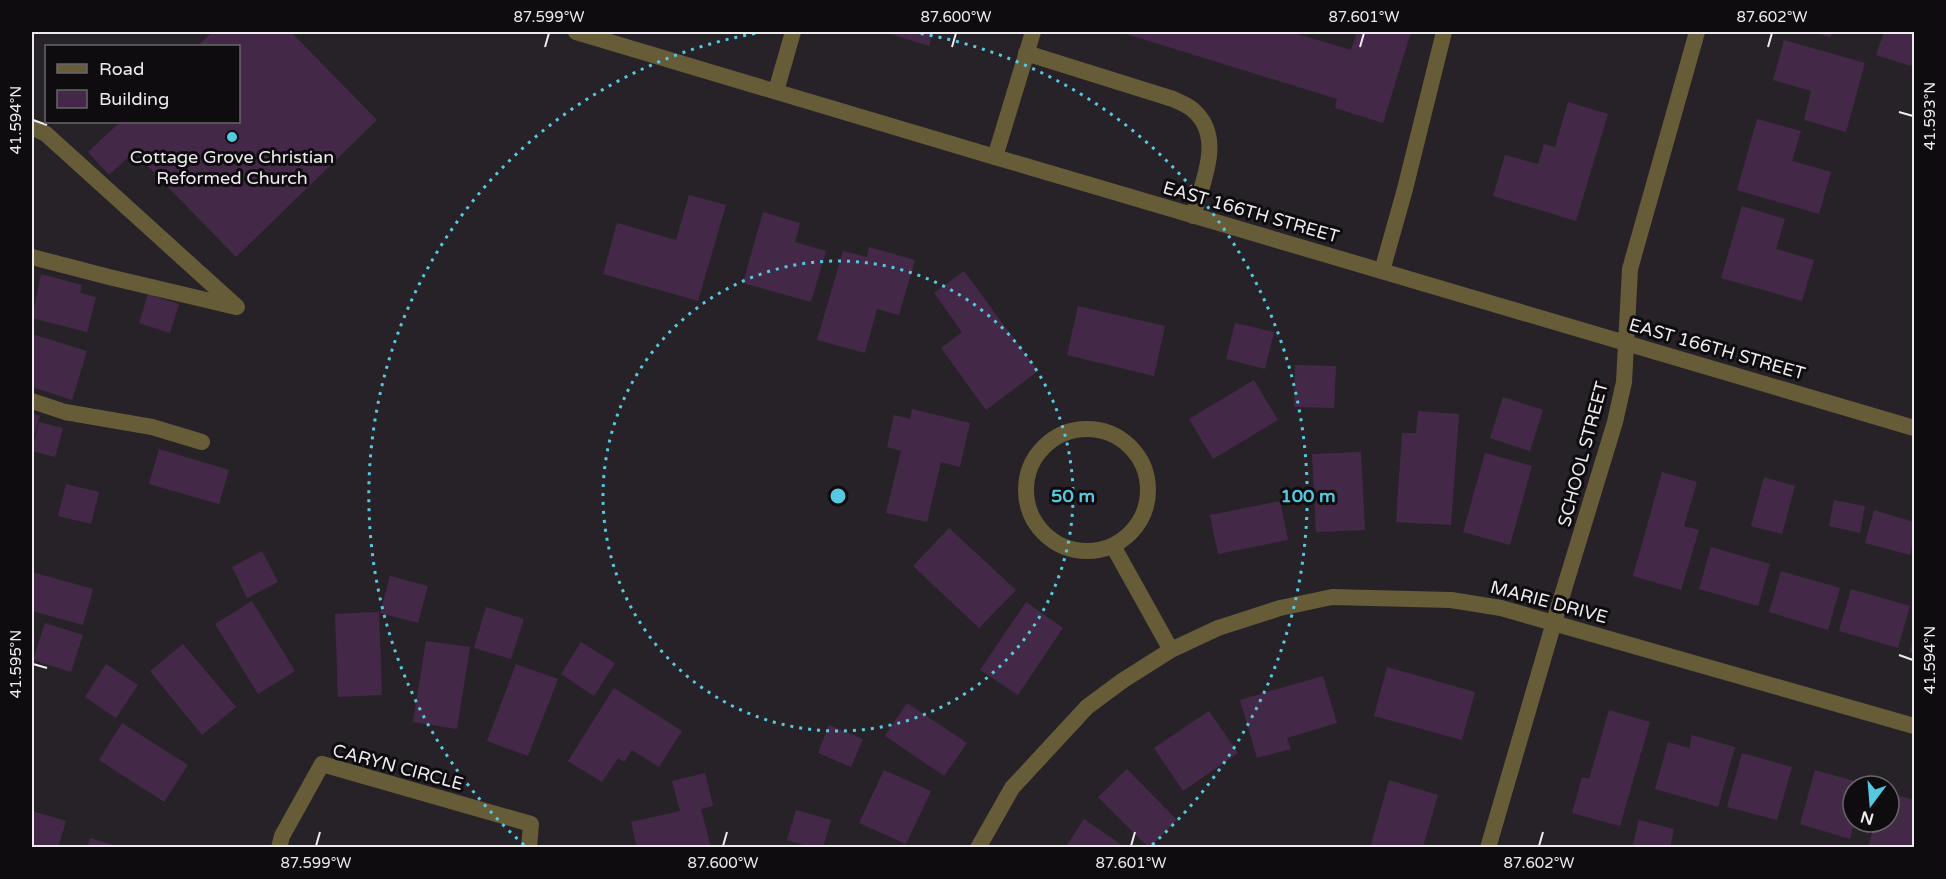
<svg xmlns="http://www.w3.org/2000/svg" width="1946" height="879" viewBox="0 0 1946 879" font-family="'Varela Round',sans-serif">
	<rect width="100%" height="100%" fill="#272228"/>
	<!-- building -->
	<path fill="#432947" d="M 213,32 L 291,32 L 377,120 L 236,257 L 134,152 L 109,175 L 88,152 L 120,122 L 238,122 L 238,46 L 197,46 Z
		M 884,32 L 933,32 L 929,46 Z
		M 1120,32 L 1291,32 L 1351,50 L 1357,32 L 1411,32 L 1383,123 L 1335,108 L 1337,99 Z
		M 1812,32 L 1832,32 L 1830,37 Z
		M 1884,32 L 1914,32 L 1914,57 L 1911,66 L 1876,55 Z
		M 1784,40 L 1865,63 L 1846,132 L 1804,120 L 1811,91 L 1773,80 Z
		M 1568,102 L 1608,114 L 1576,221 L 1493,196 L 1505,155 L 1538,164 L 1544,144 L 1555,147 Z
		M 1757,119 L 1801,131 L 1792,161 L 1831,172 L 1819,214 L 1737,190 Z
		M 689,195 L 726,205 L 698,301 L 603,274 L 617,223 L 676,240 Z
		M 1742,206 L 1785,219 L 1776,249 L 1814,260 L 1802,301 L 1721,278 Z
		M 763,212 L 800,223 L 795,242 L 826,251 L 811,302 L 743,283 Z
		M 869,247 L 915,260 L 899,315 L 877,309 L 865,353 L 817,340 L 843,251 L 867,257 Z
		M 964,271 L 1038,371 L 986,410 L 941,348 L 962,332 L 934,293 Z
		M 41,274 L 82,285 L 80,293 L 96,297 L 87,332 L 32,318 Z
		M 148,294 L 179,304 L 170,333 L 139,323 Z
		M 1078,306 L 1165,326 L 1154,376 L 1067,355 Z
		M 1235,323 L 1274,332 L 1265,369 L 1226,359 Z
		M 32,334 L 87,351 L 72,400 L 32,387 Z
		M 1295,365 L 1336,366 L 1334,408 L 1294,407 Z
		M 1254,380 L 1278,420 L 1213,459 L 1189,419 Z
		M 1503,397 L 1543,410 L 1530,451 L 1490,438 Z
		M 912,409 L 970,423 L 960,467 L 941,462 L 927,522 L 886,513 L 901,451 L 887,447 L 894,415 L 910,419 Z
		M 1418,411 L 1459,414 L 1451,525 L 1396,522 L 1402,433 L 1416,433 Z
		M 32,413 L 40,416 L 32,443 Z
		M 39,422 L 63,428 L 55,457 L 32,451 Z
		M 159,449 L 229,470 L 219,504 L 149,484 Z
		M 1361,452 L 1365,530 L 1316,532 L 1312,454 Z
		M 1485,453 L 1532,466 L 1510,545 L 1463,532 Z
		M 1662,472 L 1697,482 L 1684,526 L 1699,530 L 1681,590 L 1633,576 Z
		M 1764,477 L 1795,486 L 1782,534 L 1751,526 Z
		M 66,484 L 99,492 L 91,524 L 58,516 Z
		M 1834,500 L 1865,506 L 1860,533 L 1829,526 Z
		M 1280,501 L 1288,540 L 1218,554 L 1210,515 Z
		M 1874,510 L 1914,522 L 1914,538 L 1910,555 L 1865,543 Z
		M 949,528 L 1016,590 L 979,628 L 913,566 Z
		M 1711,547 L 1770,564 L 1758,606 L 1699,589 Z
		M 262,551 L 278,582 L 247,598 L 232,567 Z
		M 1781,571 L 1840,588 L 1828,630 L 1769,612 Z
		M 32,572 L 93,589 L 83,625 L 32,611 Z
		M 390,576 L 428,586 L 418,623 L 380,613 Z
		M 1851,589 L 1910,606 L 1898,648 L 1839,631 Z
		M 252,601 L 295,671 L 258,694 L 215,624 Z
		M 1026,602 L 1063,628 L 1018,695 L 980,670 Z
		M 486,607 L 524,619 L 511,659 L 474,648 Z
		M 379,612 L 382,695 L 338,697 L 335,614 Z
		M 45,623 L 83,635 L 71,672 L 33,660 Z
		M 1914,636 L 1914,653 L 1909,652 Z
		M 426,641 L 470,647 L 457,729 L 413,722 Z
		M 581,642 L 615,663 L 594,696 L 561,674 Z
		M 183,644 L 236,707 L 202,735 L 150,671 Z
		M 106,664 L 138,685 L 116,718 L 85,697 Z
		M 516,664 L 558,679 L 528,756 L 487,741 Z
		M 1387,667 L 1475,692 L 1462,740 L 1374,716 Z
		M 1323,676 L 1337,723 L 1287,738 L 1291,749 L 1257,758 L 1240,700 Z
		M 614,688 L 682,731 L 659,767 L 632,750 L 624,762 L 618,758 L 602,782 L 568,761 Z
		M 907,703 L 967,743 L 944,776 L 885,736 Z
		M 1609,710 L 1650,722 L 1620,826 L 1572,813 L 1582,777 L 1589,779 Z
		M 1209,711 L 1238,753 L 1183,791 L 1154,748 Z
		M 122,723 L 188,765 L 164,802 L 99,760 Z
		M 829,725 L 863,739 L 851,767 L 818,753 Z
		M 1692,735 L 1735,747 L 1718,807 L 1655,789 L 1668,742 L 1689,748 Z
		M 1742,753 L 1792,767 L 1777,820 L 1727,807 Z
		M 1127,769 L 1177,820 L 1149,848 L 1098,797 Z
		M 884,770 L 931,791 L 906,844 L 859,823 Z
		M 1815,770 L 1865,784 L 1864,786 L 1853,786 L 1854,822 L 1850,839 L 1800,824 Z
		M 705,773 L 713,806 L 701,809 L 711,848 L 637,848 L 631,822 L 680,811 L 672,781 Z
		M 1389,780 L 1438,795 L 1423,847 L 1418,846 L 1417,848 L 1370,848 Z
		M 1889,793 L 1914,800 L 1914,848 L 1868,848 L 1875,822 L 1889,822 Z
		M 796,810 L 831,820 L 823,848 L 813,848 L 787,840 Z
		M 32,811 L 66,821 L 58,848 L 32,848 Z
		M 1084,819 L 1126,848 L 1065,848 Z
		M 1639,820 L 1674,829 L 1670,848 L 1632,848 Z
		M 90,838 L 120,847 L 120,848 L 87,848 Z"/>
	<g fill="none" stroke-linecap="round" stroke-linejoin="round">
		<!-- service -->
		<path stroke="#665c38" stroke-width="16" d="M 1026,53 L 1173,99 C 1179,102 1188,105 1193,110 C 1225,137 1202,183 1193,216
			M 32,127 L 46,134 L 237,307
			M 995,157 L 1033,32
			M 32,257 L 109,277 L 236,307
			M 1382,271 L 1405,189 L 1444,32
			M 32,401 L 65,412 L 152,427 L 202,442"/>
		<!-- minor -->
		<path stroke="#665c38" stroke-width="16" d="M 576,32 L 995,157 L 1914,428
			M 776,91 L 793,32
			M1026 490a61 61 0 1 1 122 0a61 61 0 1 1-122 0Z
			M 1113,546 L 1171,650
			M 279,848 L 282,836 L 322,764 L 531,824 L 529,848
			M 978,848 L 1012,788 L 1087,707 L 1122,681 L 1171,650 L 1218,628 L 1280,608 L 1332,597 L 1451,600 L 1501,608 L 1914,726
			M 1488,848 L 1554,622 L 1615,422 L 1624,382 L 1630,269 L 1697,32"/>
	</g>
	<!-- ticks -->
	<path fill="none" stroke="#eeebef" stroke-width="2" d="M 545,47 L 549,33M 952,47 L 956,33M 1360,47 L 1364,33M 1768,47 L 1772,33M 1899,112 L 1913,116M 33,120 L 47,125M 1899,655 L 1913,660M 33,664 L 47,668M 316,846 L 320,832M 723,846 L 727,832M 1131,846 L 1135,832M 1539,846 L 1543,832"/>
	<!-- distance rings -->
	<g fill="none" stroke="#56c9e1" stroke-width="3" stroke-dasharray="3 6">
		<circle cx="838" cy="496" r="235"/>
		<path d="M524 845A470 470 0 0 1 764 32M912 32A470 470 0 0 1 1152 845"/>
	</g>
	<!-- markers -->
	<circle fill="#56c9e1" stroke="#0e0c0f" stroke-width="2" cx="232" cy="137" r="6"/>
	<g text-anchor="middle" dominant-baseline="central" stroke-width="6" stroke-linejoin="round" paint-order="stroke">
		<!-- poi labels -->
		<g font-size="18" fill="#eeebef" stroke="#0e0c0f">
			<text x="232" y="157">Cottage Grove Christian<tspan x="232" dy="21">Reformed Church</tspan></text>
		</g>
		<!-- street labels -->
		<g font-size="18" fill="#eeebef" stroke="#0e0c0f">
			<text transform="translate(1251 212) rotate(16)">EAST 166TH STREET</text>
			<text transform="translate(1717 349) rotate(16)">EAST 166TH STREET</text>
			<text transform="translate(1583 454) rotate(-75)">SCHOOL STREET</text>
			<text transform="translate(1549 602) rotate(15)">MARIE DRIVE</text>
			<text transform="translate(398 767) rotate(15)">CARYN CIRCLE</text>
		</g>
	</g>
	<circle cx="838" cy="496" r="9" fill="#56c9e1" stroke="#0e0c0f" stroke-width="3"/>
	<g font-size="18" text-anchor="middle" font-weight="bold" fill="#56c9e1" stroke="#0e0c0f" stroke-width="6" stroke-linejoin="round" paint-order="stroke">
		<text x="1073" y="502">50 m</text>
		<text x="1308" y="502">100 m</text>
	</g>
	<!-- border -->
	<rect width="1946" height="879" fill="none" stroke="#0e0c0f" stroke-width="66"/>
	<!-- legend -->
	<rect x="45" y="45" width="195" height="78" fill="#0e0c0f" stroke="#686569" stroke-width="1.5"/>
	<rect x="57" y="64" width="30" height="9" fill="#665c38" stroke="#686569" stroke-width="1.5"/>
	<text x="99" y="75" font-size="18" fill="#eeebef">Road</text>
	<rect x="57" y="90" width="30" height="18" fill="#432947" stroke="#686569" stroke-width="1.5"/>
	<text x="99" y="105" font-size="18" fill="#eeebef">Building</text>
	<!-- north arrow -->
	<g transform="translate(1871 804) rotate(196)"><circle r="28" fill="#0e0c0f" stroke="#686569" stroke-width="1.5"/>
	<path d="M0-4.5L10 22L0 15L-10 22Z" fill="#56c9e1"/>
	<text y="-9" font-size="16" font-weight="bold" text-anchor="middle" fill="#eeebef">N</text>
	</g>
	<rect x="33" y="33" width="1880" height="813" fill="none" stroke="#eeebef" stroke-width="2"/>
	<g font-size="15" text-anchor="middle" fill="#eeebef">
		<text x="549" y="22">87.599°W</text>
		<text x="956" y="22">87.600°W</text>
		<text x="1364" y="22">87.601°W</text>
		<text x="1772" y="22">87.602°W</text>
		<text transform="translate(1930 116) rotate(-90)" y="5">41.593°N</text>
		<text transform="translate(16 120) rotate(-90)" y="5">41.594°N</text>
		<text transform="translate(1930 660) rotate(-90)" y="5">41.594°N</text>
		<text transform="translate(16 664) rotate(-90)" y="5">41.595°N</text>
		<text x="316" y="868">87.599°W</text>
		<text x="723" y="868">87.600°W</text>
		<text x="1131" y="868">87.601°W</text>
		<text x="1539" y="868">87.602°W</text>
	</g>
</svg>
